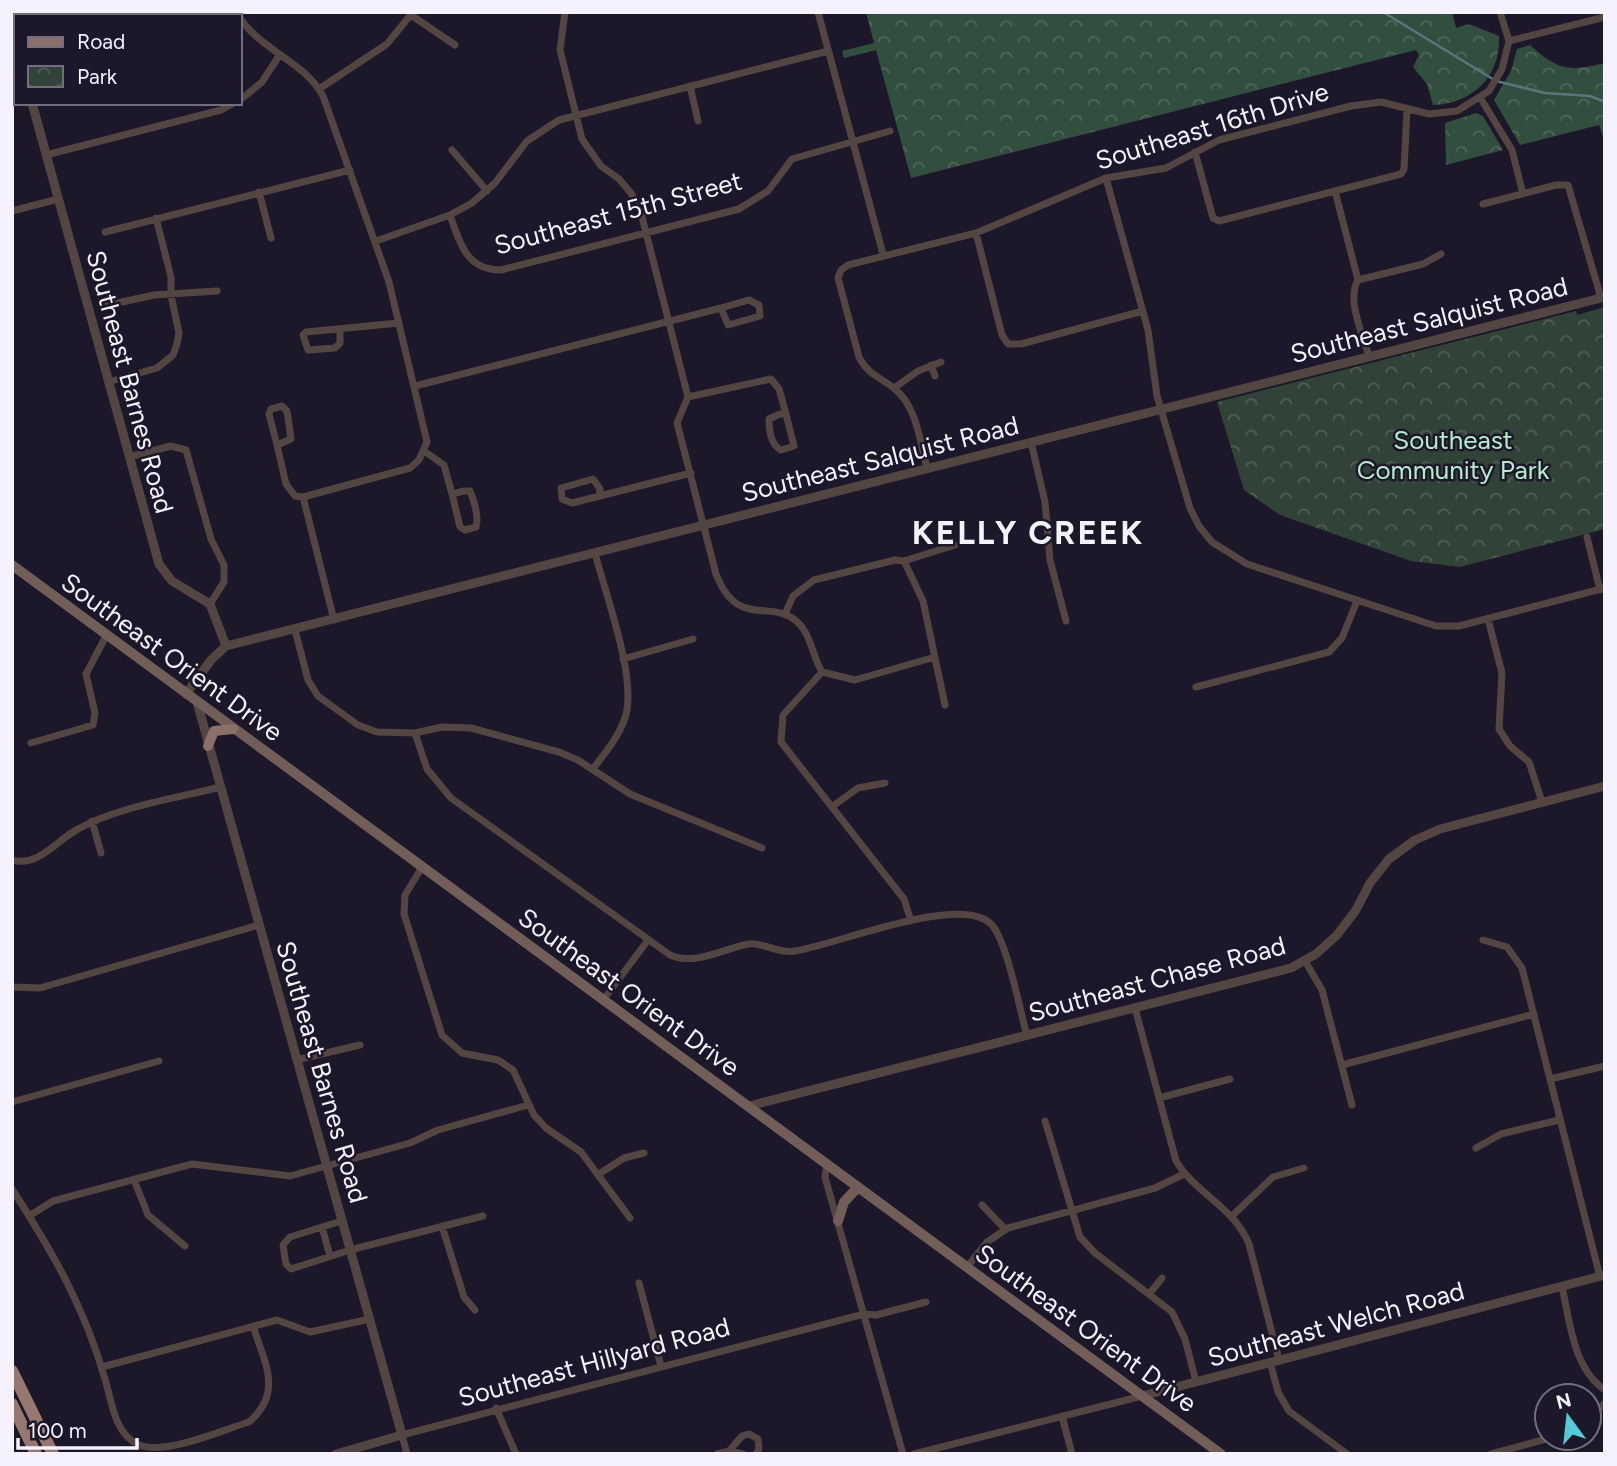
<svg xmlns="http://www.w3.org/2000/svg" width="1617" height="1466" viewBox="0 0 1617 1466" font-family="Figtree,sans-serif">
	<defs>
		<pattern id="forest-crowns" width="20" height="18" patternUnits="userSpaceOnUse" patternTransform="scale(1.75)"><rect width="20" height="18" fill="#324e3f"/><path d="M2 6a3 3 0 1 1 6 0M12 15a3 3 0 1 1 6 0" fill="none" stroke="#50685c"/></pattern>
		<pattern id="park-crowns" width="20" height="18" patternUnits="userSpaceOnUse" patternTransform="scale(1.75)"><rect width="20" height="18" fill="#314339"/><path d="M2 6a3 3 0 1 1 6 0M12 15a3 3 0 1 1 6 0" fill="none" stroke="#4f5f57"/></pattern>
	</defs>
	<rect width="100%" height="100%" fill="#1d172a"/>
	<!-- forest -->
	<path fill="url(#forest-crowns)" d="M 866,12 L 1452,12 L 1456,28 L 1469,24 L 1499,36 C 1501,76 1472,104 1433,105 L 1427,84 L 1413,67 L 1419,55 L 1416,50 L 911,178 L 876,50 L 844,58 L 842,51 L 874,43 Z
		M 1530,45 C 1557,70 1569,72 1605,63 L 1605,143 L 1599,125 L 1520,145 L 1494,100 L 1511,71 L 1517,49 Z
		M 1476,113 L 1483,116 L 1503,150 L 1446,165 L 1445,123 Z"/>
	<!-- park -->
	<path fill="url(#park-crowns)" d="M 1605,307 L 1605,529 L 1460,567 L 1411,561 L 1280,515 L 1244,490 L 1217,402 L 1576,311 L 1577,315 Z"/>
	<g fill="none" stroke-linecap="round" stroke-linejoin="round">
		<!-- stream -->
		<path stroke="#5c747c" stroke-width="2.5" d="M 1383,12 L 1496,81 L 1545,93 L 1590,96 L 1605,102"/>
		<!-- minor -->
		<path stroke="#534642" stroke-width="7" d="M 565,12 L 560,50 L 582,139 L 601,166 L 619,179 L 631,193 L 640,209 L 688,397 L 677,423 L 716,574 C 738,629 767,599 795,620 C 811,632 812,656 822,672
			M 818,12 L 883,254
			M 1500,12 L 1509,41
			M 411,15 L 455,45
			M 240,18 C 262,51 304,61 323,96 L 389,282 L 427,442 L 419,460 L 410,468 L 303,497 L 295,496 L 286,484 L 277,445
			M 690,86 L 698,121
			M 319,89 L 387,44 L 413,12
			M 1481,99 L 1512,150 L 1523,194
			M 240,100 L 262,82 L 279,56
			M 452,150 L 487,191
			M 1195,152 L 1213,218 L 1219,221 L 1401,174 L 1404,169 L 1407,110
			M 46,155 L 221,110 L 234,103
			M 1106,178 L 1148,330 L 1157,396 L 1190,508 L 1199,526 L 1212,542 L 1247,564 L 1436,626 L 1459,626 L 1605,588
			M 1335,191 L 1358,280 C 1346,300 1363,335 1369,356
			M 259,192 L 271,238
			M 1483,204 L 1556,185 L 1568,185 L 1601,298
			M 12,211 L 58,199
			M 450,215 C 460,243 466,270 501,270 L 739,209 L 768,191 L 792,159 L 890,131
			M 105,232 L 350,170
			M 976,233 L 1002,335 L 1008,344 L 1021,344 L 1143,311
			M 376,241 L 450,215 L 472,203 L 495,183 L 527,141 L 559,120 L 828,51
			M 1358,280 L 1423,264 L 1441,254
			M 749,300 L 759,305 L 760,316 L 728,325 L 721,308 Z
			M 108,305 L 154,295 L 217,291
			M 340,329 L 340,343 L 335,348 L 308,350 L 303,335 L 306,332 L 399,323
			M 931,365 L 935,376
			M 108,382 L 157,368 L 173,355 L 177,344 L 179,333 L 171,295 L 171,277 L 156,218
			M 415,386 L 721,308
			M 894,388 L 918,371 L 941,362
			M 688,397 L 771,379 L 779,389 L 786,414
			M 282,406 L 287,411 L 291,439 L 277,445 L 269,414 L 271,409 Z
			M 780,414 L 786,414 L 794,446 L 781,450 C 771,445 769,430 769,419 Z
			M 1031,442 L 1045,502 L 1050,560 L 1066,621
			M 424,451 L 444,465 L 452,494
			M 129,457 L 171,446 L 186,450 L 211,539 L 224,565 L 224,582 L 210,604
			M 927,468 C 920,442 917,407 895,389 C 880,377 868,375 859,357 L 838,278 L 841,270 L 848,265 L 976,233 L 1106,178 L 1166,168 L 1219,140 L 1351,106 L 1381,102 L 1429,114 L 1457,111 L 1489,91 L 1502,69 L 1509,41 L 1605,17
			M 464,491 L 470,491 C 474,501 479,517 476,527 L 465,530 L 460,527 L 452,494 Z
			M 599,496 L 600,489 L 593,479 L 561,488 L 562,499 L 572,503 L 691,473
			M 303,497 L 334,620
			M 1587,537 L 1600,590
			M 904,561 L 923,601 L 945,705
			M 785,614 L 793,596 L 814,580 L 895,560 L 904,561 L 955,545
			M 1488,619 L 1502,673 L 1499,729 L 1510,746 L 1529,762 L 1542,802
			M 295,630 L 308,680 L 318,696 L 358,725 L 377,732 L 415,733 L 427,769 L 451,798 L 670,955 C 696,966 722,949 748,944 C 764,942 778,954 795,951 C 836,945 960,893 991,924 C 1007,940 1020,1011 1027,1036
			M 623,659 L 693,639
			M 822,672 L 783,715 L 781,742 L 904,899 L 911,921
			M 822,672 L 855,680 L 935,657
			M 1196,687 L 1329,652 L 1342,638 L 1357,601
			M 415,733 L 442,727 L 471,728 L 559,752 L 578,760 L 630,794 L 762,848
			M 31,743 L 93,725 L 95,713 L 86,674 L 106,636
			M 593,769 C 605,753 618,738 625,718 C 638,680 605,593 595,553
			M 833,806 L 858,788 L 885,783
			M 92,821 L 101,853
			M 12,860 C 38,868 58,839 78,829 C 120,806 174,799 220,787
			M 422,867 L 405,895 L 404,914 L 442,1035 L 462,1053 L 498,1060 L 513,1070 L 534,1115 L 546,1128 L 581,1152 L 630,1218
			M 1483,940 L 1507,947 L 1522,968 L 1600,1277
			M 1305,961 L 1322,990 L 1352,1105
			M 12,987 L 40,988 L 259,925
			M 604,999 L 648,940
			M 1135,1008 L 1176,1161 C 1196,1194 1233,1206 1249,1244 L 1279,1360
			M 296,1060 L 360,1045
			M 1342,1065 L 1534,1014
			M 1550,1079 L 1605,1066
			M 1159,1098 L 1230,1079
			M 12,1102 L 159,1061
			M 1045,1121 L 1080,1237 L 1095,1253 L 1172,1312 L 1185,1339 L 1196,1382
			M 1476,1148 L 1501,1134 L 1559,1120
			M 827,1164 L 825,1177 L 903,1454
			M 599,1174 L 624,1158 L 644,1153
			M 134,1180 L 148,1215 L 185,1246
			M 12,1189 C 53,1253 84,1306 105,1379 C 112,1402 114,1432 137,1444 C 163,1457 222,1430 249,1422 C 284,1392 264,1362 253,1326
			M 982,1205 L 1005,1229
			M 1233,1215 L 1273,1177 L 1304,1168
			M 29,1216 L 53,1201 L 192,1164 L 290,1176 L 410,1143 L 438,1130 L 528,1105
			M 442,1226 L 464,1297 L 475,1310
			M 322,1227 L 342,1221
			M 330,1256 L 322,1227 L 290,1237 L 283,1245 L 286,1264 L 291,1269 L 350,1250 L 483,1216
			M 967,1267 L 987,1242 L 1008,1228 L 1155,1188 L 1184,1174
			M 639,1283 L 661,1366
			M 1562,1287 C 1570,1321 1573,1369 1605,1390
			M 1150,1293 L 1162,1278
			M 1270,1362 L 1278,1392 L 1289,1411 L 1347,1454
			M 102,1367 L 277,1320 L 310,1332 L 370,1319
			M 496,1408 L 516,1454
			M 1062,1416 L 1072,1454
			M 1589,1420 L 1605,1403
			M 729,1451 L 742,1436 L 749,1434 L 758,1439 L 759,1449 L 756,1454
			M 407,1454 L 402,1435 L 864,1314 L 876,1315 L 926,1302
			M 717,1454 L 729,1451 L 743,1454
			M 914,1454 L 1142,1396
			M 1491,1454 L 1550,1438"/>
		<!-- tertiary -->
		<path stroke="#534642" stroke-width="9" d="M 12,31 L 16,44
			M 32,103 L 159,564 L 172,581 L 210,604 L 226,646
			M 186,694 L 211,660 L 226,646 L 1605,297
			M 197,702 L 402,1435 L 336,1454
			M 749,1106 L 1291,968 L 1316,954 L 1337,935 L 1356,910 L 1370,883 L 1389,859 L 1415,840 L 1440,829 L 1605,786
			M 1142,1396 L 1605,1275"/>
		<!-- secondary -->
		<path stroke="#725e58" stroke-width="10" d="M 12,565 L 1221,1454
			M 838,1221 L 844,1202 L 858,1187"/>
		<!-- primary -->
		<path stroke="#8b7068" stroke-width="10" d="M 208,746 L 214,731 L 233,729"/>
		<!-- trunk -->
		<path stroke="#967870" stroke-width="12" d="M 12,1371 L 53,1454
			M 12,1404 L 36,1454"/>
	</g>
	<g text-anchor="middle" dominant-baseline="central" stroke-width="5" stroke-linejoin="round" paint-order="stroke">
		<!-- street labels -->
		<g font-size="26" fill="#f5f1ff" stroke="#1d172a">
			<text transform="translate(1212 126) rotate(-17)">Southeast 16th Drive</text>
			<text transform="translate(618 213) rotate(-15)">Southeast 15th Street</text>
			<text transform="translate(1429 320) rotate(-14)">Southeast Salquist Road</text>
			<text transform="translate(130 382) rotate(75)">Southeast Barnes Road</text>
			<text transform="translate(880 459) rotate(-14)">Southeast Salquist Road</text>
			<text transform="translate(172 657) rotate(36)">Southeast Orient Drive</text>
			<text transform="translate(1157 979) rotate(-15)">Southeast Chase Road</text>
			<text transform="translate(629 992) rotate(36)">Southeast Orient Drive</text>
			<text transform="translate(322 1072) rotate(74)">Southeast Barnes Road</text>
			<text transform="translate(1336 1324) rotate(-15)">Southeast Welch Road</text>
			<text transform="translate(1086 1328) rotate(36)">Southeast Orient Drive</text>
			<text transform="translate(594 1362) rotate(-15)">Southeast Hillyard Road</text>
		</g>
		<!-- park labels -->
		<g font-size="26" fill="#b4edce" stroke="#1d172a">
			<text x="1453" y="440">Southeast<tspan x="1453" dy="30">Community Park</tspan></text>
		</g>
		<!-- district labels -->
		<g font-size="33" font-weight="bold" letter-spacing="2" fill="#f5f1ff" stroke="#1d172a">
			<text x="1028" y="532">KELLY CREEK</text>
		</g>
	</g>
	<!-- border -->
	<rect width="1617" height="1466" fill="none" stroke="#f5f1ff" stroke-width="28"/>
	<!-- legend -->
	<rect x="14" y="14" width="228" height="91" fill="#1d172a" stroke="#736e7f" stroke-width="2"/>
	<rect x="28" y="37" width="35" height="10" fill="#8b7068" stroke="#736e7f" stroke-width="2"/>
	<text x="77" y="49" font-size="21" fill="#f5f1ff">Road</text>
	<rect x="28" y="66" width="35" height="21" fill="url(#park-crowns)" stroke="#736e7f" stroke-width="2"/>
	<text x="77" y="84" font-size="21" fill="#f5f1ff">Park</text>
	<!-- north arrow -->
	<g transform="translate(1568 1417) rotate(345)"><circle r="33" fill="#1d172a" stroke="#736e7f" stroke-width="2"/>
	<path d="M0-5L12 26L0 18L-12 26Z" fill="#52cbd7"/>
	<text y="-10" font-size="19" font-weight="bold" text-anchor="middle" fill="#f5f1ff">N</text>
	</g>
	<!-- scale -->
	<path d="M18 1438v10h119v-10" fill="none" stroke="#f5f1ff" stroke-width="3.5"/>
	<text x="28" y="1438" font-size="21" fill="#f5f1ff" stroke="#1d172a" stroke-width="5" paint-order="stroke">100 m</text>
</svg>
